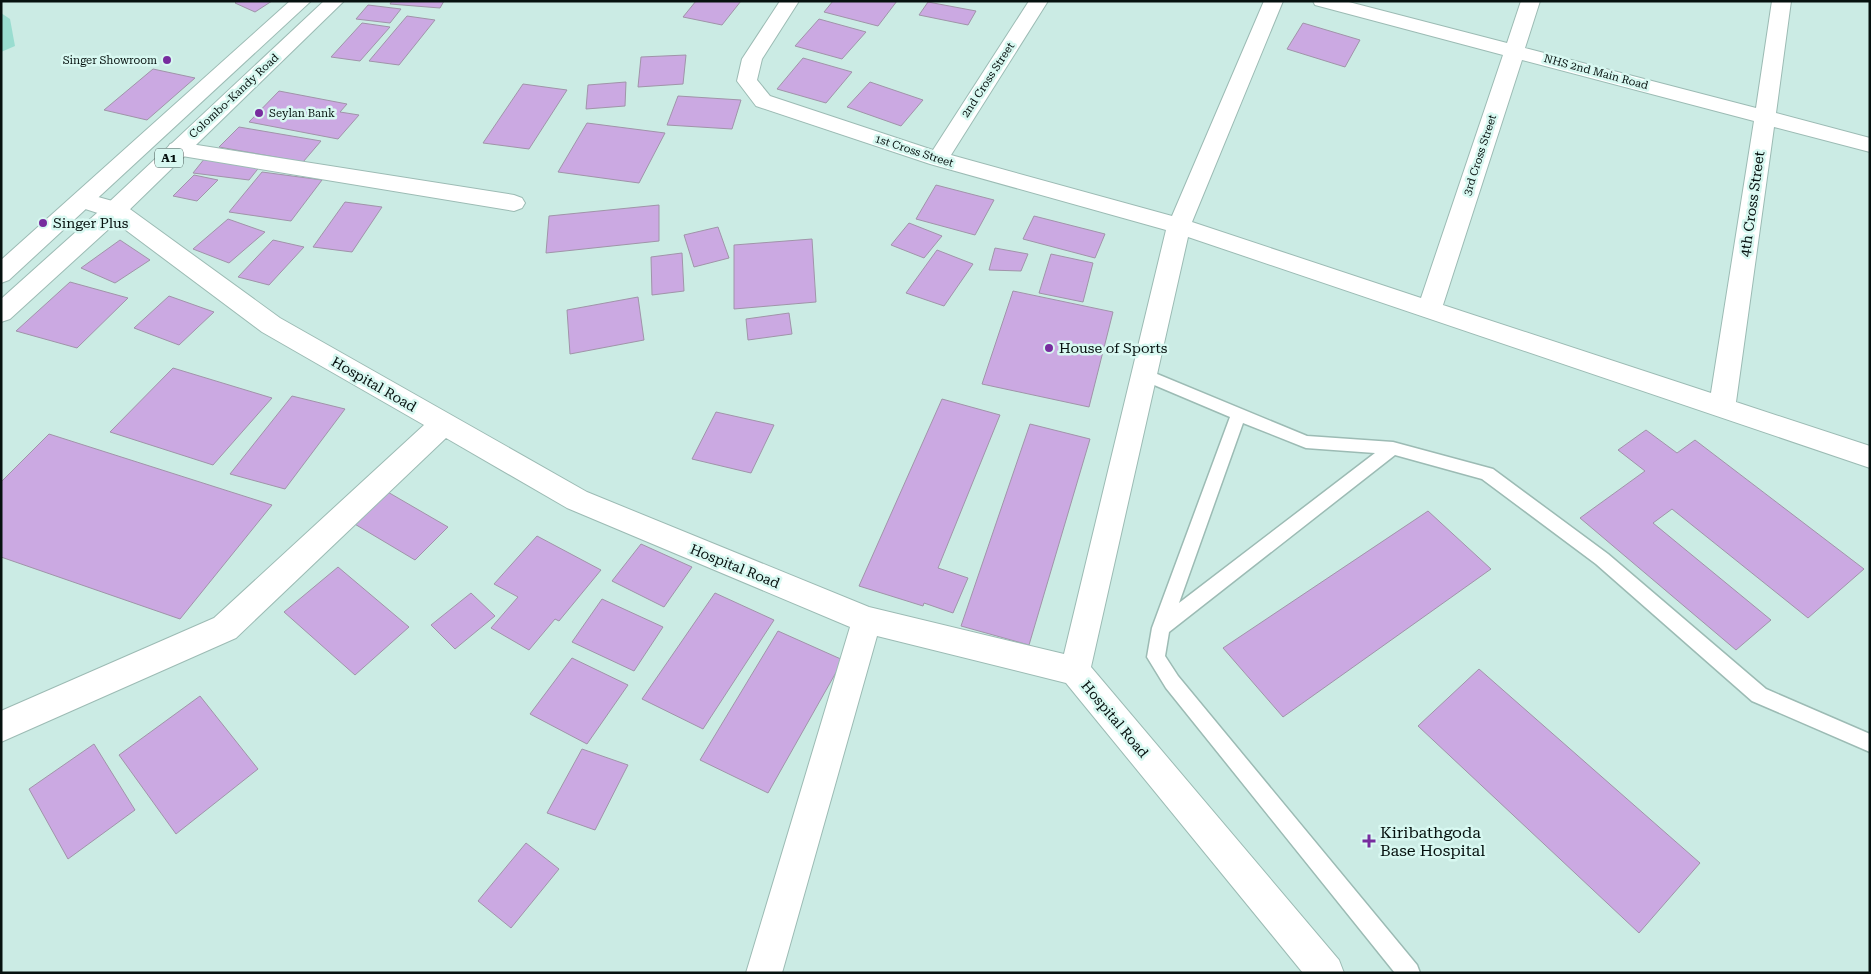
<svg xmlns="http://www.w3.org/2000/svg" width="1871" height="974" viewBox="0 0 1871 974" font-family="'Roboto Serif',serif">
	<rect width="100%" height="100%" fill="#cbebe4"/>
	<!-- green -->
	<path fill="#99ddd0" d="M 1,13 L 10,19 L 15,46 L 1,52 Z"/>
	<!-- building -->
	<path fill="#cba9e2" stroke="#a094a9" d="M 237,1 L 272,1 L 255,12 L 235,3 Z
		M 392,1 L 444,1 L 440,8 L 390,4 Z
		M 696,1 L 741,1 L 722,25 L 683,17 Z
		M 833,1 L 897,1 L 878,26 L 824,12 Z
		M 928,2 L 976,11 L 968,25 L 919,15 Z
		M 368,5 L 401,9 L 390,23 L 356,19 Z
		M 407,16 L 435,20 L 399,65 L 369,61 Z
		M 819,19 L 866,32 L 842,59 L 795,46 Z
		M 362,23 L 390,27 L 360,61 L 331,57 Z
		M 1303,23 L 1360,40 L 1345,67 L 1287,49 Z
		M 686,55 L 683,84 L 638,87 L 641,57 Z
		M 803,58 L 852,72 L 826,103 L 777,89 Z
		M 153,69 L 195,78 L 147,120 L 104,110 Z
		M 626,82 L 625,106 L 586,109 L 588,85 Z
		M 870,82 L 923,100 L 901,126 L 847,107 Z
		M 523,84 L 567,90 L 529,149 L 483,143 Z
		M 279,91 L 347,104 L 340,112 L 359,115 L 338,139 L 249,122 Z
		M 678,96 L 741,100 L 732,129 L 667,125 Z
		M 587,123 L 665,133 L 639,183 L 558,172 Z
		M 239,127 L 321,141 L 303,162 L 219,147 Z
		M 205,158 L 261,165 L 249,180 L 193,173 Z
		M 262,172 L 322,180 L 291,221 L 229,212 Z
		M 194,175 L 218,180 L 197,201 L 173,196 Z
		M 936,185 L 994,200 L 975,235 L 916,219 Z
		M 345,202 L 382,207 L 352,252 L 313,247 Z
		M 659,205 L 659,241 L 546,253 L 549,216 Z
		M 1034,216 L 1105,234 L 1095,258 L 1023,239 Z
		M 228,219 L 265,232 L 229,263 L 193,249 Z
		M 909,223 L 942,236 L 924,258 L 891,245 Z
		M 718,227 L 729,258 L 694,267 L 684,235 Z
		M 812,239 L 816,302 L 734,309 L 734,245 Z
		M 120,240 L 150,260 L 115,283 L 81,268 Z
		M 273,240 L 304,247 L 269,285 L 238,277 Z
		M 995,248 L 1028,254 L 1021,271 L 989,270 Z
		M 937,250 L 973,264 L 944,306 L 906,293 Z
		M 682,253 L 684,291 L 652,295 L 651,257 Z
		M 1051,254 L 1093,263 L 1083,302 L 1039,293 Z
		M 70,282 L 128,298 L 77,348 L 16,331 Z
		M 1013,291 L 1113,312 L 1089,407 L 982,384 Z
		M 169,296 L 214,312 L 179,345 L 134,328 Z
		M 638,297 L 644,340 L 570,354 L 567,310 Z
		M 789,313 L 792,334 L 748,340 L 746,319 Z
		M 173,368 L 272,398 L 213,465 L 110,432 Z
		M 292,396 L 345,409 L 285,489 L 230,474 Z
		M 942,399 L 1000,415 L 938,568 L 968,578 L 953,613 L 924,603 L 923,606 L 859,586 Z
		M 716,412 L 774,425 L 751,473 L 692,459 Z
		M 1030,424 L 1090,439 L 1029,645 L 961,626 Z
		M 1646,430 L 1677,453 L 1695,440 L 1864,569 L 1808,618 L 1672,509 L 1653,523 L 1771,620 L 1736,650 L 1580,518 L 1645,471 L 1618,450 Z
		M 49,434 L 272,505 L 180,619 L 1,557 L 1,482 Z
		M 386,491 L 448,527 L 415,560 L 353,523 Z
		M 1428,511 L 1491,569 L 1283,717 L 1223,648 Z
		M 537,536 L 601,570 L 559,621 L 555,619 L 529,650 L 491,628 L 518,597 L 494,584 Z
		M 641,544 L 692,567 L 664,607 L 612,581 Z
		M 338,567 L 409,627 L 355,675 L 284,612 Z
		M 471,593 L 495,616 L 455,649 L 431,625 Z
		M 715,593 L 774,620 L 703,729 L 642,699 Z
		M 602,599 L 663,627 L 634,671 L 572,642 Z
		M 778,631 L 843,660 L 768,793 L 700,760 Z
		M 572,658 L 628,685 L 587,744 L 530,714 Z
		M 1479,669 L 1700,863 L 1639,933 L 1418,726 Z
		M 200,696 L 258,769 L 176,834 L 119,755 Z
		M 94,744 L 135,810 L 68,859 L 29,789 Z
		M 582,749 L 628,765 L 595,830 L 547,813 Z
		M 526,843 L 559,869 L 511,928 L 478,901 Z"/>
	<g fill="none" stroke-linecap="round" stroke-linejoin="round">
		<defs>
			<path id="lane" d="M 1145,369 L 1307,436 L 1393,442 L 1493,469 L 1608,554 L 1766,689 L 1870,734 L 1870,752 L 1752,701 L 1596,564 L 1482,479 L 1395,455 L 1169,632 L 1165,656 L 1178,676 L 1417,965 L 1420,973 L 1395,973 L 1166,688 L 1147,657 L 1152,628 L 1230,417 L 1140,379 L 1137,375 L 1140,371 ZM 1243,423 L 1306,448 L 1375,453 L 1179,603 Z"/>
			<path id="street" d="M 780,1 L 799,1 L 762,59 L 757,80 L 770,96 L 933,150 L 1029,1 L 1048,1 L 951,155 L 1172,216 L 1264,1 L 1283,1 L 1192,222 L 1421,298 L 1503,55 L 1315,5 L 1313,1 L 1345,1 L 1507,43 L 1521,1 L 1540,1 L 1525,48 L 1756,108 L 1772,1 L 1791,1 L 1776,113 L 1870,138 L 1870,152 L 1774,127 L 1736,402 L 1870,446 L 1870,468 L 1188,237 L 1091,667 L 1339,960 L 1344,973 L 1303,973 L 1066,683 L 877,636 L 782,973 L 746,973 L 850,627 L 567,508 L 446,438 L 236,638 L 1,742 L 1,711 L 214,618 L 424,425 L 262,332 L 107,216 L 76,206 L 73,201 L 76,196 L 84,193 L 123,204 L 280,318 L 587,492 L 869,607 L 1064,654 L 1166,230 L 930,164 L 756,106 L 737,81 L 742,59 ZM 1522,60 L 1754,121 L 1711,393 L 1443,305 Z
				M 178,142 L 514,195 L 522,198 L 525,203 L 522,208 L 514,211 L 170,154 L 167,149 L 170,144 Z"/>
			<path id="highway" d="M 290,1 L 311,1 L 9,280 L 1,283 L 1,260 Z
				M 324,1 L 344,1 L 123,216 L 10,319 L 1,322 L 1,299 L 107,204 Z"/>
		</defs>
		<!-- lane casing -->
		<use href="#lane" stroke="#9cbbb4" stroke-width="3"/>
		<!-- street casing -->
		<use href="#street" stroke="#9cbbb4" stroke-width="2"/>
		<!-- highway casing -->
		<use href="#highway" stroke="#9cbbb4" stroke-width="2"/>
		<!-- lane -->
		<use href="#lane" fill="#fff" fill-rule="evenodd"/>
		<!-- street -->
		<use href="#street" fill="#fff" fill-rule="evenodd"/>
		<!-- highway -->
		<use href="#highway" fill="#fff" fill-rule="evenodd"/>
	</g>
	<!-- markers -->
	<g fill="#772c9e" stroke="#d8f8f1" stroke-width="2">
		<circle cx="167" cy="60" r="5"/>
		<circle cx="259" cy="113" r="5"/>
		<circle cx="43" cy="223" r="5"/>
		<circle cx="1049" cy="348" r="5"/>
		<path d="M1366.5 833.5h5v5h5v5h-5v5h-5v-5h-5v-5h5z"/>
	</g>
	<g text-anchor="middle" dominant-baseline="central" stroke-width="5" stroke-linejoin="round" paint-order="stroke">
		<!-- far-poi labels -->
		<g font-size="11" fill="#06110f" stroke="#d8f8f1" text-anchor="end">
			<text x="157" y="60">Singer Showroom</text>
			<text x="269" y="113" text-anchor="start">Seylan Bank</text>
		</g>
		<!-- far-street labels -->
		<g font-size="11" fill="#06110f" stroke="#d8f8f1">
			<text transform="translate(1596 72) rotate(15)">NHS 2nd Main Road</text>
			<text transform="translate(988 80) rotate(-57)">2nd Cross Street</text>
			<text transform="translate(234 96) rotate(-43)">Colombo-Kandy Road</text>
			<text transform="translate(914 151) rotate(18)">1st Cross Street</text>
			<text transform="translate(1480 155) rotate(-72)">3rd Cross Street</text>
		</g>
		<!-- shield labels -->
		<rect fill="#d8f8f1" stroke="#455653" stroke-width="1" x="155" y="148.5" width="28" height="19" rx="4"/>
		<g font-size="12" font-weight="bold" fill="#06110f">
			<text x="169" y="158">A1</text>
		</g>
		<!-- street labels -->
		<g font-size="14" fill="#06110f" stroke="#d8f8f1">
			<text transform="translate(1752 204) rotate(-82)">4th Cross Street</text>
			<text transform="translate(374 384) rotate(30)">Hospital Road</text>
			<text transform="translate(735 566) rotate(22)">Hospital Road</text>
			<text transform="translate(1115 719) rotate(50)">Hospital Road</text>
		</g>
		<!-- poi labels -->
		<g font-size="14" fill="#06110f" stroke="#d8f8f1" text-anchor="start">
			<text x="53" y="223">Singer Plus</text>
			<text x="1059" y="348">House of Sports</text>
		</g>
		<!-- near-poi labels -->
		<g font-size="16" fill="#06110f" stroke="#d8f8f1" text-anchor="start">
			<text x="1380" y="832">Kiribathgoda<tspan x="1380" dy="18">Base Hospital</tspan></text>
		</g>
	</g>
	<!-- border -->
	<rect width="1871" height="974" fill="none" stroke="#06110f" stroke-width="5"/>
</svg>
